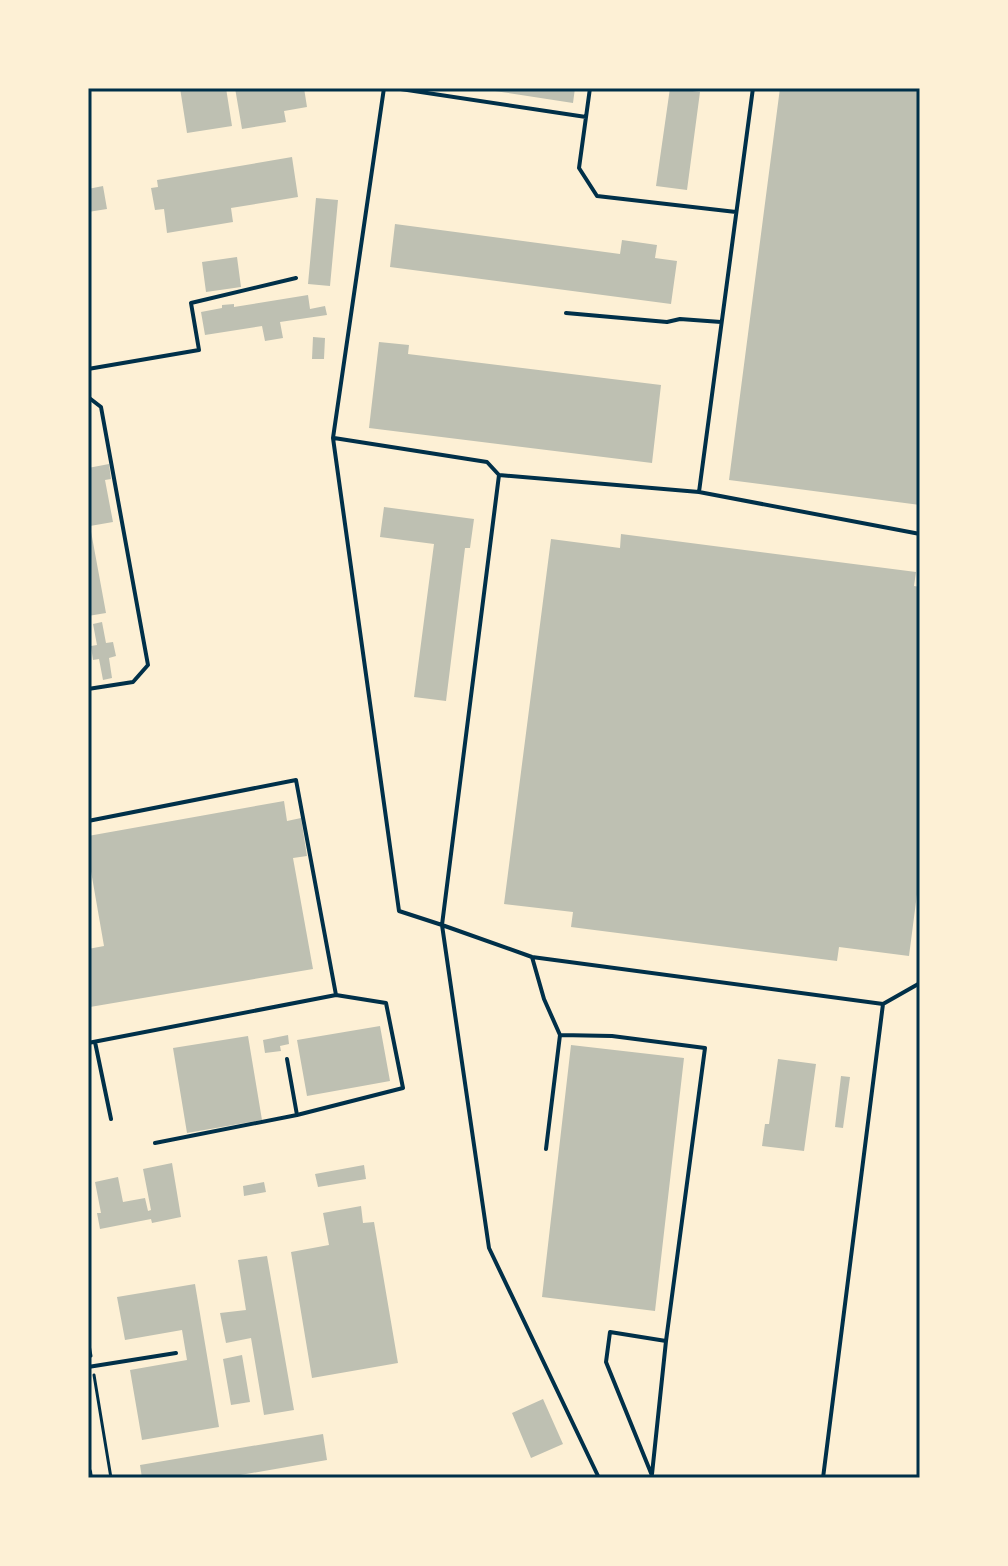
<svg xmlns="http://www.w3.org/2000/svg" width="1008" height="1566" viewBox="0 0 1008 1566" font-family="Merriweather,serif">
	<rect width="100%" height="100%" fill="#fdf0d5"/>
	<!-- building -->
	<path fill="#bec0b2" d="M 180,88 L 226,88 L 232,126 L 187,133 Z
		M 235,88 L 304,88 L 307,107 L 284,111 L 286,122 L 242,129 Z
		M 475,88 L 575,88 L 573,103 Z
		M 670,88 L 700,92 L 687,190 L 656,186 Z
		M 780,88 L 920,88 L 920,505 L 729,480 Z
		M 292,157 L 298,197 L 231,208 L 233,222 L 167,233 L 164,209 L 155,210 L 151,188 L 158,187 L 157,180 Z
		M 103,186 L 107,209 L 88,212 L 88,189 Z
		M 316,198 L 338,200 L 330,286 L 308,284 Z
		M 395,224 L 620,254 L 622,240 L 657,245 L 655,258 L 677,261 L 671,304 L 390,267 Z
		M 237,257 L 241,287 L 206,292 L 202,262 Z
		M 308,295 L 310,309 L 325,306 L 327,315 L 280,322 L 283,338 L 265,341 L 262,326 L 205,335 L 201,312 L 222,308 L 222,305 L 234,304 L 234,307 Z
		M 313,337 L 325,338 L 324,359 L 312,359 Z
		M 379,342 L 409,345 L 408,354 L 661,385 L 652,463 L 369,428 Z
		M 109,464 L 111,479 L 105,480 L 113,522 L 90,526 L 106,613 L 88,616 L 88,468 Z
		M 384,507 L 474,519 L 470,548 L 465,548 L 446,701 L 414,697 L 434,544 L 380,537 Z
		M 621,534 L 916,572 L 914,586 L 920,587 L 920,871 L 909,956 L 839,947 L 837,961 L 571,927 L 573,912 L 504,904 L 551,539 L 620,548 Z
		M 102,622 L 106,643 L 113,642 L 116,656 L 109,658 L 112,678 L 103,680 L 99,659 L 93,660 L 91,646 L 97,645 L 93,624 Z
		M 284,801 L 287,821 L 301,818 L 307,856 L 293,858 L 313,969 L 90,1007 L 88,949 L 104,946 L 88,854 L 88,836 Z
		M 380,1026 L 390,1081 L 307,1096 L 297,1040 Z
		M 288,1035 L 289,1044 L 280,1046 L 281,1051 L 265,1053 L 263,1040 Z
		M 248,1036 L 262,1120 L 187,1133 L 173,1048 Z
		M 571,1045 L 684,1058 L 655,1311 L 542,1297 Z
		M 778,1059 L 816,1064 L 804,1151 L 762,1146 L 765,1124 L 769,1124 Z
		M 841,1076 L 850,1077 L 843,1128 L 835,1127 Z
		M 172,1163 L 181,1217 L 152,1223 L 151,1219 L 100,1229 L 97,1213 L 101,1213 L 95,1182 L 118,1177 L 123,1202 L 145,1198 L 148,1211 L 151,1210 L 143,1169 Z
		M 364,1165 L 366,1179 L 318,1187 L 315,1174 Z
		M 264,1182 L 266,1192 L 244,1196 L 243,1186 Z
		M 361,1206 L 363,1223 L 374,1222 L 398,1363 L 312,1378 L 291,1252 L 329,1245 L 323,1213 Z
		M 267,1256 L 294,1410 L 264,1415 L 251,1338 L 226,1343 L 220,1313 L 246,1310 L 238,1260 Z
		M 195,1284 L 219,1427 L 142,1440 L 130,1370 L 187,1360 L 182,1330 L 125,1340 L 117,1297 Z
		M 242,1355 L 250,1402 L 231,1405 L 223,1359 Z
		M 543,1399 L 563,1444 L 531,1458 L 512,1413 Z
		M 323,1434 L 327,1460 L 223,1478 L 142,1478 L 140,1465 Z"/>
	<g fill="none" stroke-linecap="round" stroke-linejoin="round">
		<!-- path -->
		<path stroke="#003049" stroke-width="3" d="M 88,1339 L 91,1356
			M 94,1375 L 111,1478"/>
		<!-- service -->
		<path stroke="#003049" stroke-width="4" d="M 384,88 L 333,438 L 399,911 L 442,925 L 489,1248 L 599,1478
			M 394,88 L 586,117
			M 590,88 L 579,168 L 597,196 L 736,212
			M 753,88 L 699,492 L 499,475 L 442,925 L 532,957 L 883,1004 L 920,983
			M 566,313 L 667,322 L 680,319 L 721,322
			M 88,369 L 199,350 L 191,303 L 296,278
			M 88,397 L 101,407 L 148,665 L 133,682 L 88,689
			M 334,438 L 487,462 L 499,475
			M 699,492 L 920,534
			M 88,821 L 296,780 L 336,995 L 88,1043
			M 532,957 L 544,999 L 560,1035 L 546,1149
			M 560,1035 L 612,1036 L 705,1048 L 666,1341 L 610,1332 L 606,1362 L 653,1478
			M 95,1042 L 111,1119
			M 287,1059 L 297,1115
			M 155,1143 L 297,1115 L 403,1088 L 386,1003 L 336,995
			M 88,1367 L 176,1353
			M 652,1474 L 666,1341
			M 823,1478 L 883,1004"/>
		<!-- minor -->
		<path stroke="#003049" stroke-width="8" d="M 88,1472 L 89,1478"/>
	</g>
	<!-- border -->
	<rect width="1008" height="1566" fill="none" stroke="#fdf0d5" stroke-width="180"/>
	<rect x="90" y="90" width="828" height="1386" fill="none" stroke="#003049" stroke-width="3"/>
</svg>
